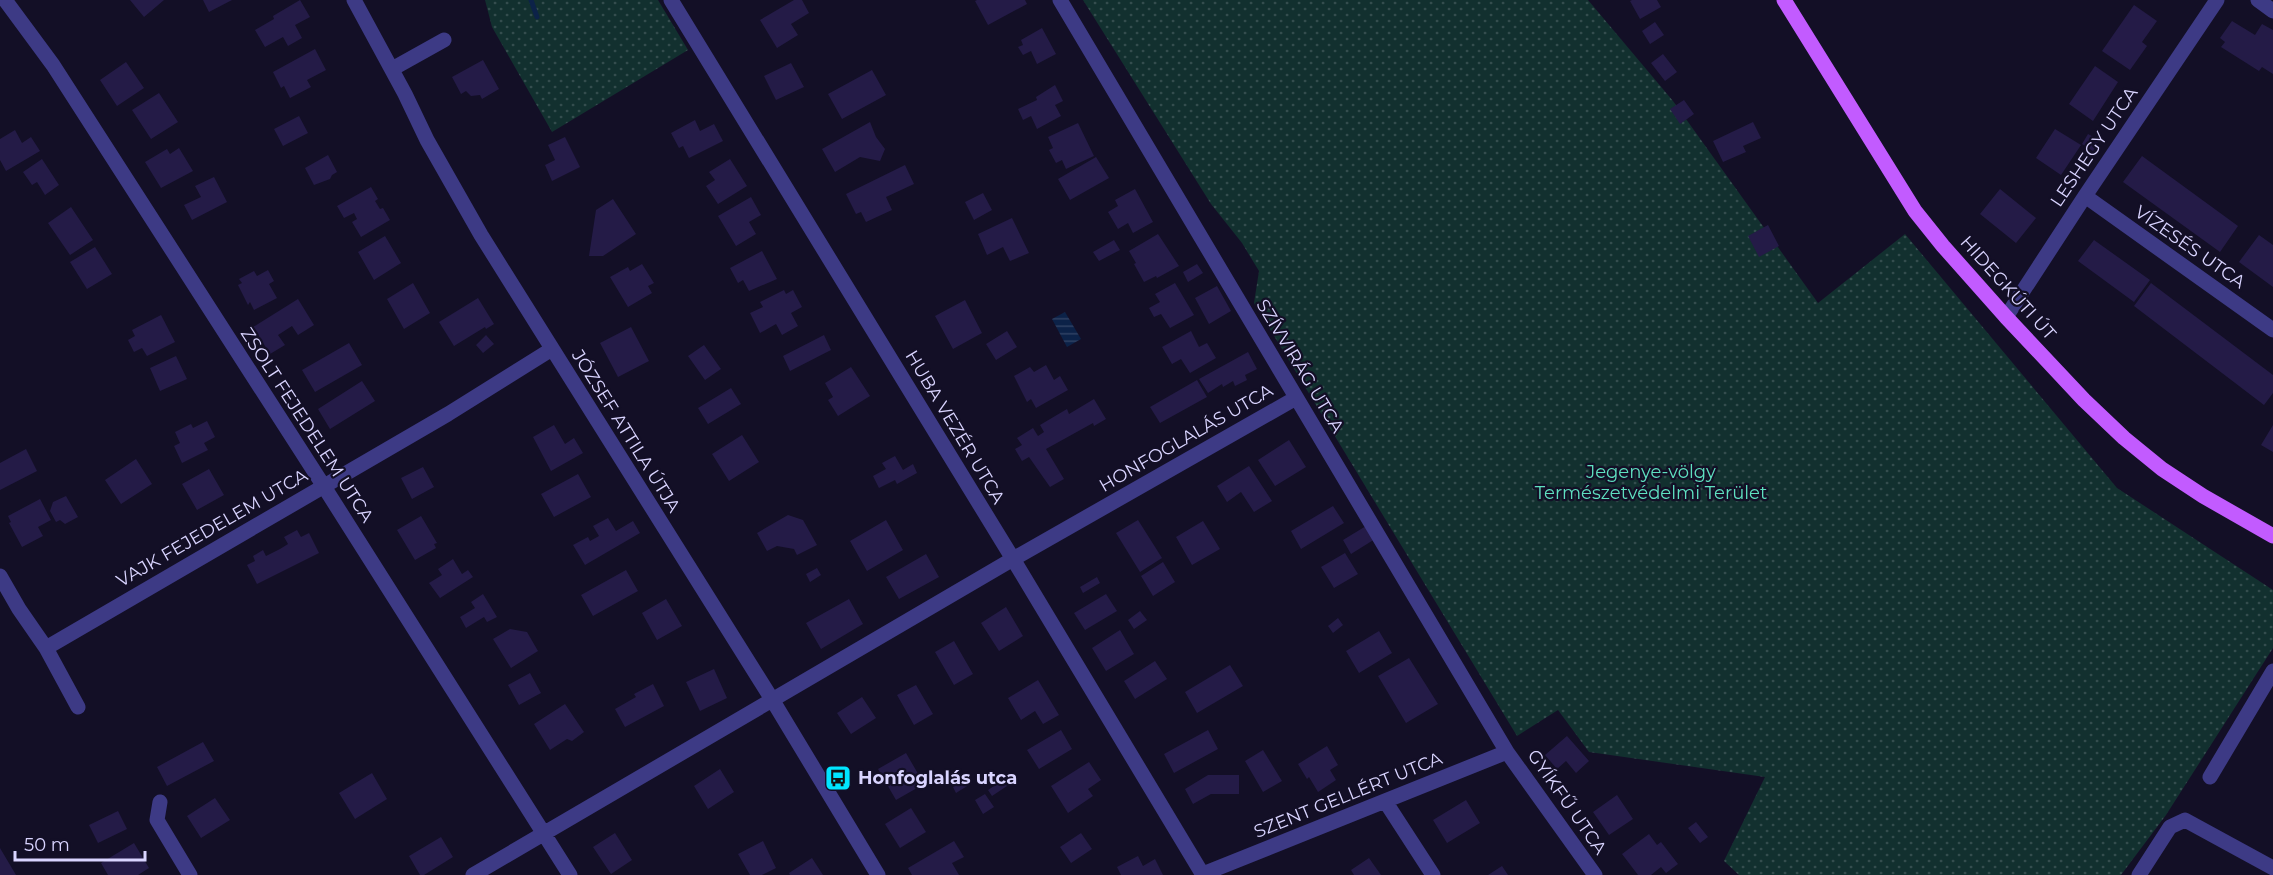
<svg xmlns="http://www.w3.org/2000/svg" width="2273" height="875" viewBox="0 0 2273 875" font-family="Montserrat,sans-serif">
	<defs>
		<pattern id="park-dots" width="8" height="8" patternUnits="userSpaceOnUse" patternTransform="scale(1.5)"><rect width="8" height="8" fill="#12302f"/><path d="M2 2h.1M6 6h.1" fill="none" stroke="#344d4e" stroke-width="1.8" stroke-linecap="round"/></pattern>
		<pattern id="water-rules" width="6" height="5" patternUnits="userSpaceOnUse" patternTransform="scale(1.5)"><rect width="6" height="5" fill="#0c2248"/><path d="M0 2.5h6" fill="none" stroke="#2f4163"/></pattern>
	</defs>
	<rect width="100%" height="100%" fill="#130f26"/>
	<!-- park -->
	<path fill="url(#park-dots)" d="M 485,0 L 658,0 L 688,50 L 552,132 L 492,27 Z
		M 1083,0 L 1588,0 L 1673,101 L 1818,303 L 1905,234 L 2117,488 L 2273,590 L 2273,648 L 2166,815 L 2121,875 L 1739,875 L 1724,861 L 1765,777 L 1589,752 L 1558,710 L 1517,736 L 1254,303 L 1259,271 L 1242,243 L 1211,204 Z"/>
	<!-- water -->
	<path fill="url(#water-rules)" d="M 1065,312 L 1081,339 L 1067,347 L 1052,319 Z"/>
	<g fill="none" stroke-linecap="round" stroke-linejoin="round">
		<!-- stream -->
		<path stroke="#0c2248" stroke-width="5" d="M 531,0 L 537,17"/>
	</g>
	<!-- building -->
	<path fill="#241b47" d="M 130,0 L 164,0 L 144,17 Z
		M 203,0 L 232,0 L 209,12 Z
		M 300,0 L 310,17 L 295,25 L 302,38 L 288,46 L 283,37 L 265,47 L 255,30 L 274,19 L 273,16 Z
		M 794,0 L 802,0 L 809,13 L 791,24 L 798,35 L 777,48 L 760,20 Z
		M 977,0 L 1025,0 L 1027,4 L 988,25 L 975,1 Z
		M 1632,0 L 1657,0 L 1661,7 L 1640,19 L 1630,1 Z
		M 2134,5 L 2157,21 L 2142,42 L 2147,46 L 2130,70 L 2102,51 Z
		M 2232,21 L 2255,35 L 2262,24 L 2273,30 L 2273,74 L 2262,67 L 2259,71 L 2221,47 L 2225,42 L 2220,38 Z
		M 1655,22 L 1664,35 L 1650,44 L 1642,31 Z
		M 1042,28 L 1056,54 L 1037,64 L 1031,51 L 1023,55 L 1018,47 L 1023,45 L 1021,40 Z
		M 315,49 L 326,70 L 307,80 L 311,87 L 290,98 L 284,86 L 281,88 L 273,72 Z
		M 1663,54 L 1677,72 L 1665,81 L 1651,63 Z
		M 483,60 L 499,89 L 482,99 L 480,95 L 471,96 L 466,91 L 461,94 L 452,77 Z
		M 126,62 L 144,88 L 117,106 L 100,80 Z
		M 791,63 L 804,87 L 776,100 L 764,76 Z
		M 2095,66 L 2118,82 L 2093,121 L 2069,104 Z
		M 872,70 L 886,95 L 842,119 L 828,94 Z
		M 1055,85 L 1063,101 L 1055,105 L 1061,116 L 1037,129 L 1031,116 L 1023,120 L 1018,109 L 1037,100 L 1036,97 Z
		M 159,93 L 178,122 L 151,139 L 132,110 Z
		M 1684,100 L 1694,114 L 1680,124 L 1670,109 Z
		M 299,116 L 308,133 L 283,146 L 274,129 Z
		M 695,120 L 700,131 L 714,124 L 723,141 L 689,158 L 683,146 L 679,148 L 671,133 Z
		M 870,122 L 876,137 L 885,149 L 880,161 L 860,157 L 835,172 L 822,149 Z
		M 1753,122 L 1761,138 L 1743,146 L 1746,152 L 1723,162 L 1713,141 Z
		M 1078,123 L 1094,156 L 1066,169 L 1062,160 L 1056,163 L 1049,150 L 1053,148 L 1048,137 Z
		M 2055,129 L 2081,145 L 2061,175 L 2036,158 Z
		M 15,130 L 22,143 L 31,137 L 40,151 L 6,171 L 0,160 L 0,139 Z
		M 2088,134 L 2099,140 L 2093,151 L 2082,144 Z
		M 565,137 L 580,167 L 552,181 L 545,165 L 555,160 L 548,145 Z
		M 179,148 L 193,171 L 161,188 L 145,162 L 167,149 L 170,154 Z
		M 328,155 L 337,172 L 332,175 L 330,179 L 314,185 L 305,168 Z
		M 2142,156 L 2238,226 L 2220,252 L 2123,182 Z
		M 1096,157 L 1109,178 L 1070,200 L 1058,179 Z
		M 42,159 L 59,185 L 45,195 L 37,182 L 32,185 L 23,172 Z
		M 730,159 L 747,186 L 718,204 L 706,186 L 715,180 L 709,172 Z
		M 905,165 L 914,184 L 886,197 L 892,210 L 866,222 L 861,212 L 856,214 L 846,194 Z
		M 214,177 L 227,202 L 192,220 L 184,205 L 201,197 L 195,186 Z
		M 371,187 L 378,199 L 375,201 L 380,209 L 383,208 L 390,220 L 361,237 L 352,222 L 357,219 L 354,213 L 344,218 L 337,206 Z
		M 1135,189 L 1153,222 L 1133,233 L 1128,223 L 1118,229 L 1108,212 L 1118,206 L 1115,200 Z
		M 2000,189 L 2036,218 L 2016,243 L 1980,214 Z
		M 983,193 L 992,210 L 974,220 L 965,202 Z
		M 751,197 L 761,215 L 749,222 L 756,234 L 736,246 L 718,216 Z
		M 613,199 L 636,234 L 603,256 L 589,256 L 596,210 Z
		M 71,207 L 93,240 L 70,255 L 48,223 Z
		M 1012,218 L 1029,253 L 1010,261 L 1003,247 L 987,255 L 978,234 Z
		M 1768,225 L 1779,246 L 1759,257 L 1748,236 Z
		M 1158,234 L 1179,266 L 1157,278 L 1156,276 L 1144,282 L 1134,264 L 1136,263 L 1129,251 Z
		M 2259,235 L 2273,245 L 2273,287 L 2239,262 Z
		M 385,236 L 401,263 L 374,280 L 358,252 Z
		M 1114,240 L 1120,250 L 1099,261 L 1093,252 Z
		M 2094,240 L 2150,280 L 2134,302 L 2078,261 Z
		M 95,247 L 112,274 L 87,289 L 70,262 Z
		M 762,251 L 777,279 L 749,291 L 743,280 L 738,283 L 730,268 Z
		M 642,264 L 654,283 L 648,286 L 652,293 L 628,307 L 610,277 L 628,267 L 630,271 Z
		M 1197,264 L 1203,273 L 1188,282 L 1183,272 Z
		M 268,270 L 274,281 L 269,284 L 277,298 L 254,310 L 250,302 L 248,305 L 238,285 L 242,283 L 239,279 L 254,271 L 257,276 Z
		M 413,283 L 430,313 L 404,329 L 387,299 Z
		M 1175,283 L 1194,315 L 1170,328 L 1161,314 L 1154,317 L 1149,308 L 1160,302 L 1155,294 Z
		M 2151,283 L 2273,375 L 2273,393 L 2264,405 L 2134,306 Z
		M 1217,286 L 1231,311 L 1209,324 L 1195,298 Z
		M 784,290 L 786,294 L 793,290 L 802,307 L 791,313 L 798,326 L 782,335 L 776,324 L 760,333 L 750,313 L 763,307 L 760,302 Z
		M 478,298 L 494,324 L 486,329 L 485,327 L 454,346 L 439,322 Z
		M 298,299 L 314,325 L 298,335 L 292,326 L 278,335 L 285,345 L 270,354 L 253,327 Z
		M 965,300 L 982,333 L 953,349 L 935,316 Z
		M 161,315 L 175,342 L 147,356 L 142,348 L 134,352 L 128,340 L 135,336 L 132,330 Z
		M 631,327 L 649,361 L 618,377 L 600,343 Z
		M 1007,331 L 1017,347 L 996,360 L 986,344 Z
		M 1191,331 L 1199,347 L 1207,343 L 1216,358 L 1190,373 L 1181,359 L 1172,364 L 1162,347 Z
		M 486,335 L 494,344 L 483,353 L 476,345 Z
		M 824,335 L 831,350 L 790,371 L 783,356 Z
		M 349,343 L 362,365 L 315,392 L 302,370 Z
		M 704,345 L 721,369 L 705,380 L 688,356 Z
		M 1248,352 L 1257,369 L 1245,375 L 1247,380 L 1235,386 L 1233,381 L 1223,387 L 1222,384 L 1208,393 L 1199,379 Z
		M 176,356 L 187,379 L 160,391 L 150,368 Z
		M 1046,365 L 1054,380 L 1060,376 L 1068,390 L 1036,408 L 1031,399 L 1027,402 L 1014,376 L 1030,367 L 1034,372 Z
		M 851,367 L 870,396 L 838,416 L 828,400 L 833,397 L 825,383 Z
		M 1197,380 L 1207,397 L 1160,423 L 1150,407 Z
		M 362,381 L 375,401 L 330,429 L 318,409 Z
		M 731,388 L 741,404 L 708,424 L 698,408 Z
		M 1094,399 L 1106,419 L 1094,426 L 1093,423 L 1046,449 L 1064,479 L 1050,487 L 1029,457 L 1022,461 L 1015,449 L 1022,445 L 1017,438 L 1033,428 L 1038,436 L 1044,432 L 1040,425 L 1067,409 L 1069,414 Z
		M 207,421 L 215,437 L 204,443 L 208,450 L 182,463 L 174,446 L 180,443 L 175,432 L 191,424 L 193,428 Z
		M 554,425 L 565,444 L 574,438 L 583,453 L 551,471 L 533,437 Z
		M 2273,425 L 2273,452 L 2261,445 Z
		M 742,435 L 759,462 L 729,481 L 712,454 Z
		M 1289,440 L 1306,467 L 1275,486 L 1258,460 Z
		M 26,449 L 37,471 L 0,490 L 0,463 Z
		M 895,456 L 903,470 L 913,464 L 917,473 L 897,484 L 895,480 L 879,488 L 873,476 L 886,469 L 882,463 Z
		M 136,459 L 152,484 L 121,504 L 105,480 Z
		M 1249,466 L 1272,501 L 1254,512 L 1241,492 L 1227,502 L 1217,486 Z
		M 423,467 L 434,487 L 412,499 L 401,478 Z
		M 209,469 L 224,495 L 197,510 L 182,484 Z
		M 578,474 L 591,497 L 554,517 L 541,494 Z
		M 66,496 L 78,517 L 65,524 L 60,520 L 56,522 L 50,511 L 53,502 Z
		M 40,499 L 51,520 L 38,527 L 43,536 L 22,547 L 9,523 L 11,522 L 8,516 Z
		M 1333,506 L 1344,523 L 1301,549 L 1291,531 Z
		M 788,515 L 803,520 L 817,545 L 797,555 L 794,549 L 777,546 L 767,551 L 757,533 Z
		M 421,516 L 437,543 L 434,544 L 436,548 L 415,560 L 397,530 Z
		M 608,518 L 616,531 L 633,521 L 640,533 L 585,565 L 573,545 L 588,537 L 590,541 L 599,536 L 593,526 Z
		M 886,520 L 903,550 L 867,571 L 850,541 Z
		M 1138,520 L 1162,558 L 1140,572 L 1116,533 Z
		M 1203,521 L 1220,549 L 1192,565 L 1176,537 Z
		M 1366,526 L 1375,539 L 1351,554 L 1343,540 Z
		M 297,530 L 301,537 L 309,533 L 319,553 L 257,584 L 247,565 L 255,561 L 253,556 L 263,550 L 266,556 L 280,549 L 288,544 L 284,537 Z
		M 1345,553 L 1358,574 L 1334,588 L 1321,567 Z
		M 926,554 L 939,577 L 899,599 L 886,577 Z
		M 453,559 L 462,574 L 468,570 L 473,577 L 440,598 L 429,583 L 442,575 L 438,569 Z
		M 1163,562 L 1175,582 L 1153,596 L 1141,576 Z
		M 817,568 L 821,575 L 810,582 L 806,574 Z
		M 626,570 L 638,591 L 593,616 L 581,595 Z
		M 1097,577 L 1100,583 L 1083,593 L 1080,587 Z
		M 483,594 L 497,617 L 487,622 L 484,617 L 466,628 L 460,617 L 475,608 L 471,602 Z
		M 1106,594 L 1117,611 L 1085,630 L 1074,613 Z
		M 666,599 L 682,626 L 657,640 L 642,613 Z
		M 849,599 L 863,624 L 821,649 L 806,623 Z
		M 1006,607 L 1023,636 L 999,651 L 981,623 Z
		M 1140,611 L 1147,620 L 1134,629 L 1128,620 Z
		M 1338,618 L 1343,625 L 1333,633 L 1328,626 Z
		M 510,629 L 527,632 L 538,651 L 511,668 L 493,639 Z
		M 1120,630 L 1134,654 L 1106,671 L 1092,648 Z
		M 1379,631 L 1392,653 L 1359,673 L 1346,651 Z
		M 954,641 L 973,674 L 954,685 L 935,652 Z
		M 1409,658 L 1438,704 L 1406,723 L 1378,676 Z
		M 1155,661 L 1167,679 L 1135,699 L 1124,681 Z
		M 1230,665 L 1243,686 L 1197,713 L 1185,692 Z
		M 714,669 L 727,698 L 700,711 L 686,682 Z
		M 530,673 L 541,693 L 519,705 L 508,685 Z
		M 1038,680 L 1059,715 L 1043,724 L 1035,711 L 1021,720 L 1008,698 Z
		M 653,684 L 664,706 L 625,727 L 615,709 L 636,697 L 634,694 Z
		M 916,685 L 933,714 L 914,725 L 897,695 Z
		M 862,697 L 876,718 L 851,734 L 837,713 Z
		M 565,704 L 584,732 L 572,741 L 567,739 L 550,750 L 534,724 Z
		M 1061,730 L 1072,749 L 1039,769 L 1027,750 Z
		M 1208,730 L 1218,749 L 1174,773 L 1164,754 Z
		M 1567,736 L 1589,761 L 1576,773 L 1566,761 L 1557,769 L 1545,755 Z
		M 203,742 L 214,761 L 167,786 L 157,767 Z
		M 1327,746 L 1338,765 L 1330,770 L 1336,780 L 1318,792 L 1309,777 L 1307,779 L 1298,764 Z
		M 1263,750 L 1282,781 L 1263,792 L 1245,761 Z
		M 906,753 L 924,784 L 896,800 L 878,769 Z
		M 1089,762 L 1101,780 L 1088,789 L 1093,796 L 1068,813 L 1051,786 Z
		M 720,769 L 734,792 L 708,809 L 694,786 Z
		M 372,773 L 387,799 L 355,819 L 339,793 Z
		M 1208,775 L 1239,775 L 1239,794 L 1211,794 L 1193,804 L 1185,789 Z
		M 969,778 L 972,783 L 956,793 L 953,787 Z
		M 1003,780 L 1007,786 L 992,796 L 988,790 Z
		M 985,794 L 994,807 L 983,814 L 975,800 Z
		M 1617,795 L 1633,819 L 1609,835 L 1593,812 Z
		M 215,798 L 230,820 L 201,838 L 187,816 Z
		M 1466,800 L 1480,823 L 1447,843 L 1433,820 Z
		M 911,808 L 926,832 L 900,848 L 885,824 Z
		M 118,811 L 127,829 L 98,843 L 89,825 Z
		M 1696,822 L 1708,837 L 1700,843 L 1688,828 Z
		M 615,833 L 632,860 L 611,874 L 593,847 Z
		M 1081,833 L 1092,849 L 1071,863 L 1060,847 Z
		M 1649,834 L 1657,845 L 1661,842 L 1678,864 L 1666,873 L 1661,867 L 1651,875 L 1638,875 L 1622,854 Z
		M 441,837 L 453,857 L 424,875 L 420,875 L 409,856 Z
		M 763,841 L 776,868 L 762,875 L 750,875 L 738,854 Z
		M 954,841 L 964,857 L 952,863 L 959,875 L 912,875 L 908,868 Z
		M 134,843 L 149,868 L 138,875 L 108,875 L 101,863 Z
		M 0,848 L 16,875 L 0,875 Z
		M 1138,856 L 1143,866 L 1155,859 L 1163,875 L 1121,875 L 1117,867 Z
		M 812,858 L 823,875 L 790,875 L 789,873 Z
		M 1369,858 L 1381,875 L 1354,875 L 1351,870 Z
		M 1502,866 L 1508,875 L 1488,875 Z"/>
	<g fill="none" stroke-linecap="round" stroke-linejoin="round">
		<!-- minor -->
		<path stroke="#3d3a85" stroke-width="15" d="M 5,0 L 53,65 L 323,485 L 570,875
			M 354,0 L 405,94 L 427,140 L 481,235 L 773,701 L 878,875
			M 671,0 L 1013,559 L 1203,875
			M 1060,0 L 1507,752 L 1595,875
			M 2258,0 L 2273,11
			M 392,69 L 444,40
			M 2085,196 L 2273,330
			M 2006,317 L 2085,196 L 2217,0
			M 0,576 L 19,609 L 46,648 L 78,707
			M 46,648 L 448,414 L 552,349
			M 2210,777 L 2273,671
			M 1385,801 L 1433,875
			M 160,802 L 157,820 L 190,875
			M 1203,874 L 1507,752
			M 473,875 L 1013,559 L 1296,398
			M 2139,875 L 2170,827 L 2185,820 L 2273,868"/>
		<!-- major -->
		<path stroke="#c25bff" stroke-width="15" d="M 1784,0 L 1915,211 L 1943,246 L 2006,317 L 2084,400 L 2124,438 L 2162,469 L 2203,496 L 2273,536"/>
	</g>
	<!-- icons -->
	<defs>
		<symbol id="bus-square" viewBox="-11 -11 22 22"><rect x="-9" y="-9" width="18" height="18" rx="4" fill="#00e5ff" stroke="#130f26"/><path d="M-5-6H5V4H4V6H2V4H-2V6H-4V4H-5ZM-3.5-4V0h7V-4ZM-3.5 1.2v1.5H-2V1.2ZM2 1.2v1.5H3.5V1.2Z" fill="#111"/></symbol>
	</defs>
	<g fill-rule="evenodd">
		<use href="#bus-square" x="823" y="763" width="30" height="30"/>
	</g>
	<g text-anchor="middle" dominant-baseline="central" stroke-width="4.5" stroke-linejoin="round" paint-order="stroke">
		<!-- street labels -->
		<g font-size="18" fill="#d9d4ff" stroke="#130f26">
			<text transform="translate(2094 147) rotate(-56)">LESHEGY UTCA</text>
			<text transform="translate(2190 247) rotate(35)">VÍZESÉS UTCA</text>
			<text transform="translate(2008 288) rotate(48)">HIDEGKÚTI ÚT</text>
			<text transform="translate(1300 366) rotate(59)">SZÍVVIRÁG UTCA</text>
			<text transform="translate(307 425) rotate(57)">ZSOLT FEJEDELEM UTCA</text>
			<text transform="translate(955 427) rotate(59)">HUBA VEZÉR UTCA</text>
			<text transform="translate(626 431) rotate(58)">JÓZSEF ATTILA ÚTJA</text>
			<text transform="translate(1186 438) rotate(-30)">HONFOGLALÁS UTCA</text>
			<text transform="translate(212 528) rotate(-30)">VAJK FEJEDELEM UTCA</text>
			<text transform="translate(1348 795) rotate(-22)">SZENT GELLÉRT UTCA</text>
			<text transform="translate(1567 802) rotate(55)">GYÍKFŰ UTCA</text>
		</g>
		<!-- park labels -->
		<g font-size="18" fill="#5fe0c0" stroke="#130f26">
			<text x="1651" y="472">Jegenye-völgy<tspan x="1651" dy="21">Természetvédelmi Terület</tspan></text>
		</g>
		<!-- poi labels -->
		<g font-size="18" font-weight="bold" fill="#d9d4ff" stroke="#130f26" text-anchor="start">
			<text x="858" y="778">Honfoglalás utca</text>
		</g>
	</g>
	<!-- scale -->
	<path d="M15 851v9h130v-9" fill="none" stroke="#d9d4ff" stroke-width="3"/>
	<text x="24" y="851" font-size="18" fill="#d9d4ff" stroke="#130f26" stroke-width="4.5" paint-order="stroke">50 m</text>
</svg>
